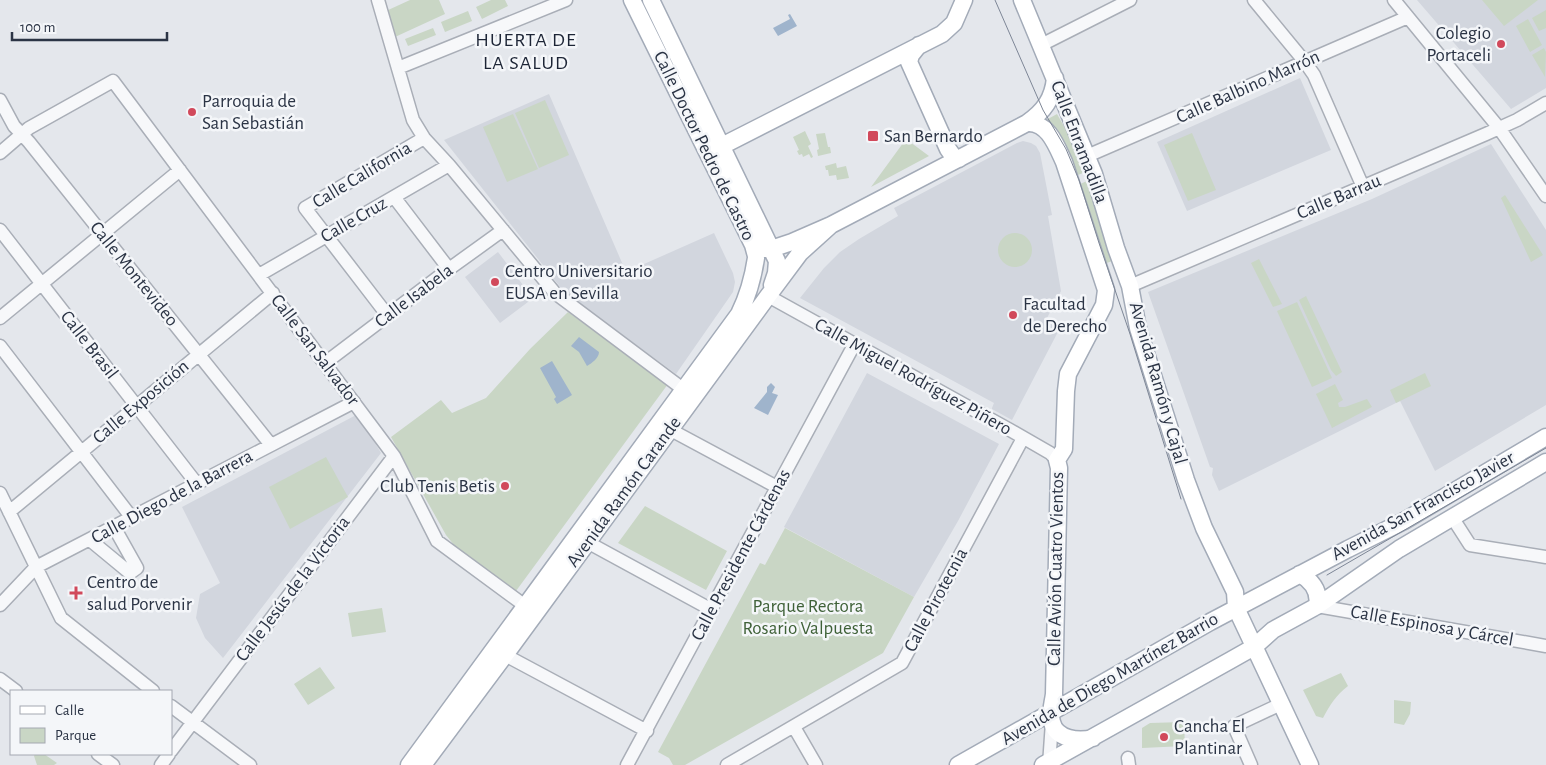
<svg xmlns="http://www.w3.org/2000/svg" width="1546" height="765" viewBox="0 0 1546 765" font-family="'Alegreya Sans',sans-serif">
	<rect width="100%" height="100%" fill="#e4e7ec"/>
	<!-- built -->
	<path fill="#d2d6de" d="M 1417,0 L 1546,0 L 1546,88 L 1511,109 Z
		M 1300,78 L 1331,150 L 1187,211 L 1157,142 Z
		M 549,94 L 626,272 L 714,233 L 733,273 L 735,282 L 733,292 L 676,374 L 565,293 L 444,140 Z
		M 1023,141 L 1031,143 L 1036,146 L 1040,153 L 1052,215 L 1048,216 L 1061,291 L 1047,318 L 1061,326 L 1012,420 L 992,409 L 992,408 L 994,403 L 800,298 L 824,268 L 840,252 L 859,239 L 898,216 L 894,208 L 1017,143 Z
		M 1491,144 L 1546,230 L 1546,405 L 1435,471 L 1400,401 L 1219,491 L 1212,475 L 1213,468 L 1210,467 L 1148,292 L 1372,199 Z
		M 498,252 L 526,289 L 530,288 L 536,296 L 500,323 L 465,277 Z
		M 867,373 L 999,444 L 958,521 L 914,597 L 784,527 Z
		M 358,414 L 381,453 L 223,658 L 205,638 L 196,618 L 200,594 L 220,583 L 182,507 Z"/>
	<!-- green -->
	<path fill="#c9d6c5" d="M 410,0 L 439,0 L 445,14 L 395,37 L 386,11 Z
		M 491,0 L 505,0 L 508,6 L 482,19 L 476,7 Z
		M 1482,0 L 1538,0 L 1504,26 Z
		M 1546,10 L 1546,28 L 1539,31 L 1532,18 Z
		M 468,11 L 472,21 L 445,32 L 441,22 Z
		M 1528,19 L 1542,45 L 1530,52 L 1516,26 Z
		M 433,28 L 436,35 L 408,46 L 405,39 Z
		M 1544,48 L 1546,52 L 1545,77 L 1532,55 Z
		M 545,100 L 569,155 L 539,168 L 515,113 Z
		M 513,114 L 538,169 L 507,182 L 483,127 Z
		M 1057,114 L 1074,144 L 1086,172 L 1075,176 L 1061,144 L 1046,120 Z
		M 805,131 L 811,144 L 808,146 L 813,157 L 811,158 L 809,154 L 803,157 L 802,154 L 799,155 L 797,151 L 799,150 L 793,137 Z
		M 825,133 L 828,147 L 830,147 L 831,153 L 818,156 L 817,150 L 819,149 L 816,134 Z
		M 1192,133 L 1216,190 L 1188,201 L 1164,145 Z
		M 906,139 L 929,156 L 871,187 Z
		M 836,163 L 837,168 L 846,166 L 849,178 L 837,180 L 836,175 L 829,176 L 828,170 L 826,170 L 825,166 Z
		M 1089,180 L 1115,260 L 1104,264 L 1078,185 Z
		M 1505,195 L 1543,255 L 1531,262 L 1501,198 Z
		M998 250a17 17 0 1 1 34 0a17 17 0 1 1-34 0Z
		M 1259,259 L 1282,304 L 1273,307 L 1251,263 Z
		M 1306,296 L 1342,372 L 1336,376 L 1331,370 L 1299,300 Z
		M 1297,302 L 1332,378 L 1312,387 L 1277,311 Z
		M 568,312 L 668,384 L 516,591 L 454,545 L 446,535 L 391,437 L 441,400 L 452,413 L 486,398 L 530,349 Z
		M 1425,373 L 1431,386 L 1396,403 L 1390,390 Z
		M 1335,384 L 1343,400 L 1338,403 L 1339,407 L 1345,407 L 1367,399 L 1372,407 L 1332,428 L 1316,394 Z
		M 326,457 L 348,497 L 290,529 L 269,487 Z
		M 645,506 L 727,551 L 706,590 L 618,543 Z
		M 785,528 L 914,597 L 883,653 L 685,765 L 673,765 L 669,758 L 658,752 L 760,563 L 765,565 Z
		M 382,608 L 386,632 L 352,637 L 348,613 Z
		M 320,667 L 335,688 L 308,705 L 294,684 Z
		M 1341,673 L 1348,686 C 1336,695 1330,705 1323,718 L 1316,716 L 1303,690 Z
		M 1394,700 L 1411,702 L 1410,714 L 1404,725 L 1394,723 Z
		M 1184,722 L 1185,746 L 1142,748 L 1142,728 L 1150,723 Z
		M 35,754 L 44,754 L 57,763 L 54,765 L 37,765 L 34,756 Z"/>
	<!-- water -->
	<path fill="#9fb4cc" d="M 790,14 L 797,26 L 778,36 L 773,28 L 790,19 L 788,15 Z
		M 579,337 L 599,352 C 599,358 592,363 587,366 L 579,352 L 571,346 Z
		M 552,361 L 572,395 L 557,404 L 554,399 L 556,397 L 540,368 Z
		M 771,383 L 775,387 L 772,393 L 778,395 L 768,415 L 754,408 L 767,392 L 767,387 Z"/>
	<g fill="none" stroke-linecap="round" stroke-linejoin="round">
		<defs>
			<path id="minor" d="M 378,0 L 413,120 L 424,138 L 449,165 L 555,293 L 683,389
				M 1254,0 L 1305,62 L 1314,75 L 1363,187
				M 1394,0 L 1499,128 L 1546,196
				M 1041,49 L 1045,43 L 1130,0
				M 398,68 L 566,0
				M 0,100 L 14,126 L 29,142 L 271,445
				M 0,153 L 29,128 L 113,81 L 394,456 L 437,541 L 524,605
				M 1087,156 L 1408,17
				M 394,197 L 449,269
				M 0,230 L 197,484
				M 259,275 L 449,165
				M 1130,286 L 1486,134 L 1517,120 L 1546,103
				M 768,296 L 1010,430 L 1050,453 L 1057,460
				M 388,316 L 305,208 L 424,138
				M 0,318 L 180,170
				M 0,346 L 132,518
				M 325,363 L 449,269 L 503,230
				M 669,429 L 777,487
				M 0,493 L 61,618 L 153,691
				M 9,512 L 273,293
				M 1452,517 L 1470,545 L 1546,557
				M 90,540 L 130,573 L 137,568 L 114,527
				M 587,542 L 712,610
				M 0,605 L 36,567 L 354,402
				M 1317,606 L 1546,646
				M 505,655 L 647,731
				M 0,679 L 16,691
				M 171,706 L 250,765
				M 794,727 L 816,765
				M 171,751 L 394,456
				M 98,754 L 113,765
				M 1128,758 L 1129,765
				M 161,765 L 169,754
				M 627,765 L 854,345
				M 727,765 L 902,663 L 1023,438
				M 1049,765 L 1052,722
				M 1251,765 L 1234,726 L 1281,704"/>
			<path id="major" d="M 632,0 L 753,245 L 756,256
				M 651,0 L 777,261 L 776,273 L 772,285
				M 1022,0 L 1094,174 L 1116,248 L 1130,286 L 1138,328 L 1186,480 L 1204,528 L 1235,592 L 1236,608 L 1310,765
				M 919,45 L 911,55 L 909,62 L 948,149 L 953,156 L 959,159
				M 1027,123 C 1048,121 1057,147 1064,162 L 1106,290 L 1104,305 L 1068,374 L 1066,391 L 1064,449 L 1057,460 L 1059,468 L 1054,694 C 1053,703 1049,713 1052,722 C 1056,740 1079,741 1093,738
				M 712,151 L 942,34 L 954,23 L 964,0
				M 753,245 L 763,249 L 771,249 L 792,242 L 831,225 L 1027,123 C 1044,111 1053,99 1055,78
				M 1300,574 C 1312,581 1320,591 1317,606
				M 409,765 L 739,314 C 748,296 753,278 756,258
				M 423,765 L 505,655 L 768,296 L 800,253 L 831,225
				M 958,765 L 1210,622 L 1348,549 L 1404,521 L 1546,437
				M 1043,765 L 1231,660 L 1254,647 L 1273,630 L 1317,606 L 1399,549 L 1546,462"/>
		</defs>
		<!-- minor casing -->
		<use href="#minor" stroke="#a9aeb7" stroke-width="15"/>
		<!-- major casing -->
		<use href="#major" stroke="#a3abb8" stroke-width="19"/>
		<!-- minor -->
		<use href="#minor" stroke="#f7f8fa" stroke-width="12"/>
		<!-- major -->
		<use href="#major" stroke="#fff" stroke-width="16"/>
		<!-- tram -->
		<path stroke="#7d8696" stroke-width="1" d="M 995,0 L 1043,110 L 1066,149 L 1079,180 L 1099,243 L 1130,334 L 1181,499
			M 1327,575 L 1546,448"/>
	</g>
	<!-- markers -->
	<g fill="#d1495b" stroke="#f4f6f9" stroke-width="2">
		<circle cx="1501" cy="44" r="5"/>
		<circle cx="192" cy="112" r="5"/>
		<rect x="867" y="130" width="12" height="12" rx="2.5"/>
		<circle cx="495" cy="282" r="5"/>
		<circle cx="1013" cy="315" r="5"/>
		<circle cx="505" cy="486" r="5"/>
		<path d="M73.5 585.5h5v5h5v5h-5v5h-5v-5h-5v-5h5z"/>
		<circle cx="1164" cy="737" r="5"/>
	</g>
	<g text-anchor="middle" dominant-baseline="central" stroke-width="5" stroke-linejoin="round" paint-order="stroke">
		<!-- poi labels -->
		<g font-size="19" fill="#2b3445" stroke="#f4f6f9" text-anchor="start">
			<text x="1491" y="33" text-anchor="end">Colegio<tspan x="1491" dy="22">Portaceli</tspan></text>
			<text x="202" y="101">Parroquia de<tspan x="202" dy="22">San Sebastián</tspan></text>
			<text x="884" y="136">San Bernardo</text>
			<text x="505" y="271">Centro Universitario<tspan x="505" dy="22">EUSA en Sevilla</tspan></text>
			<text x="1023" y="304">Facultad<tspan x="1023" dy="22">de Derecho</tspan></text>
			<text x="495" y="486" text-anchor="end">Club Tenis Betis</text>
			<text x="87" y="582">Centro de<tspan x="87" dy="22">salud Porvenir</tspan></text>
			<text x="1174" y="726">Cancha El<tspan x="1174" dy="22">Plantinar</tspan></text>
		</g>
		<!-- street labels -->
		<g font-size="19" fill="#2b3445" stroke="#f4f6f9">
			<text transform="translate(1248 87) rotate(-24)">Calle Balbino Marrón</text>
			<text transform="translate(1079 142) rotate(69)">Calle Enramadilla</text>
			<text transform="translate(704 146) rotate(64)">Calle Doctor Pedro de Castro</text>
			<text transform="translate(362 175) rotate(-31)">Calle California</text>
			<text transform="translate(1339 197) rotate(-23)">Calle Barrau</text>
			<text transform="translate(354 220) rotate(-30)">Calle Cruz</text>
			<text transform="translate(134 274) rotate(51)">Calle Montevideo</text>
			<text transform="translate(414 296) rotate(-37)">Calle Isabela</text>
			<text transform="translate(89 345) rotate(52)">Calle Brasil</text>
			<text transform="translate(315 350) rotate(53)">Calle San Salvador</text>
			<text transform="translate(913 377) rotate(29)">Calle Miguel Rodríguez Piñero</text>
			<text transform="translate(1158 383) rotate(74)">Avenida Ramón y Cajal</text>
			<text transform="translate(141 402) rotate(-40)">Calle Exposición</text>
			<text transform="translate(624 492) rotate(-54)">Avenida Ramón Carande</text>
			<text transform="translate(172 497) rotate(-28)">Calle Diego de la Barrera</text>
			<text transform="translate(1423 506) rotate(-29)">Avenida San Francisco Javier</text>
			<text transform="translate(741 555) rotate(-62)">Calle Presidente Cárdenas</text>
			<text transform="translate(1056 569) rotate(-89)">Calle Avión Cuatro Vientos</text>
			<text transform="translate(293 589) rotate(-53)">Calle Jesús de la Victoria</text>
			<text transform="translate(936 600) rotate(-62)">Calle Pirotecnia</text>
			<text transform="translate(1432 626) rotate(10)">Calle Espinosa y Cárcel</text>
			<text transform="translate(1110 679) rotate(-30)">Avenida de Diego Martínez Barrio</text>
		</g>
		<!-- park labels -->
		<g font-size="19" fill="#3f6138" stroke="#f4f6f9">
			<text x="808" y="606">Parque Rectora<tspan x="808" dy="22">Rosario Valpuesta</tspan></text>
		</g>
		<!-- neighbourhood labels -->
		<g font-size="20" letter-spacing="1" fill="#1d2536" stroke="#f4f6f9">
			<text x="526" y="40">HUERTA DE<tspan x="526" dy="23">LA SALUD</tspan></text>
		</g>
	</g>
	<!-- legend -->
	<rect x="10" y="690" width="162" height="65" fill="#f4f6f9" stroke="#a4a8b1"/>
	<rect x="20" y="706" width="25" height="8" fill="#ffffff" stroke="#a4a8b1"/>
	<text x="55" y="715" font-size="15" fill="#2b3445">Calle</text>
	<rect x="20" y="728" width="25" height="15" fill="#c9d6c5" stroke="#a4a8b1"/>
	<text x="55" y="740" font-size="15" fill="#2b3445">Parque</text>
	<!-- scale -->
	<path d="M12 32v8h155v-8" fill="none" stroke="#2b3445" stroke-width="2.5"/>
	<text x="20" y="32" font-size="15" fill="#2b3445" stroke="#f4f6f9" stroke-width="4" paint-order="stroke">100 m</text>
</svg>
